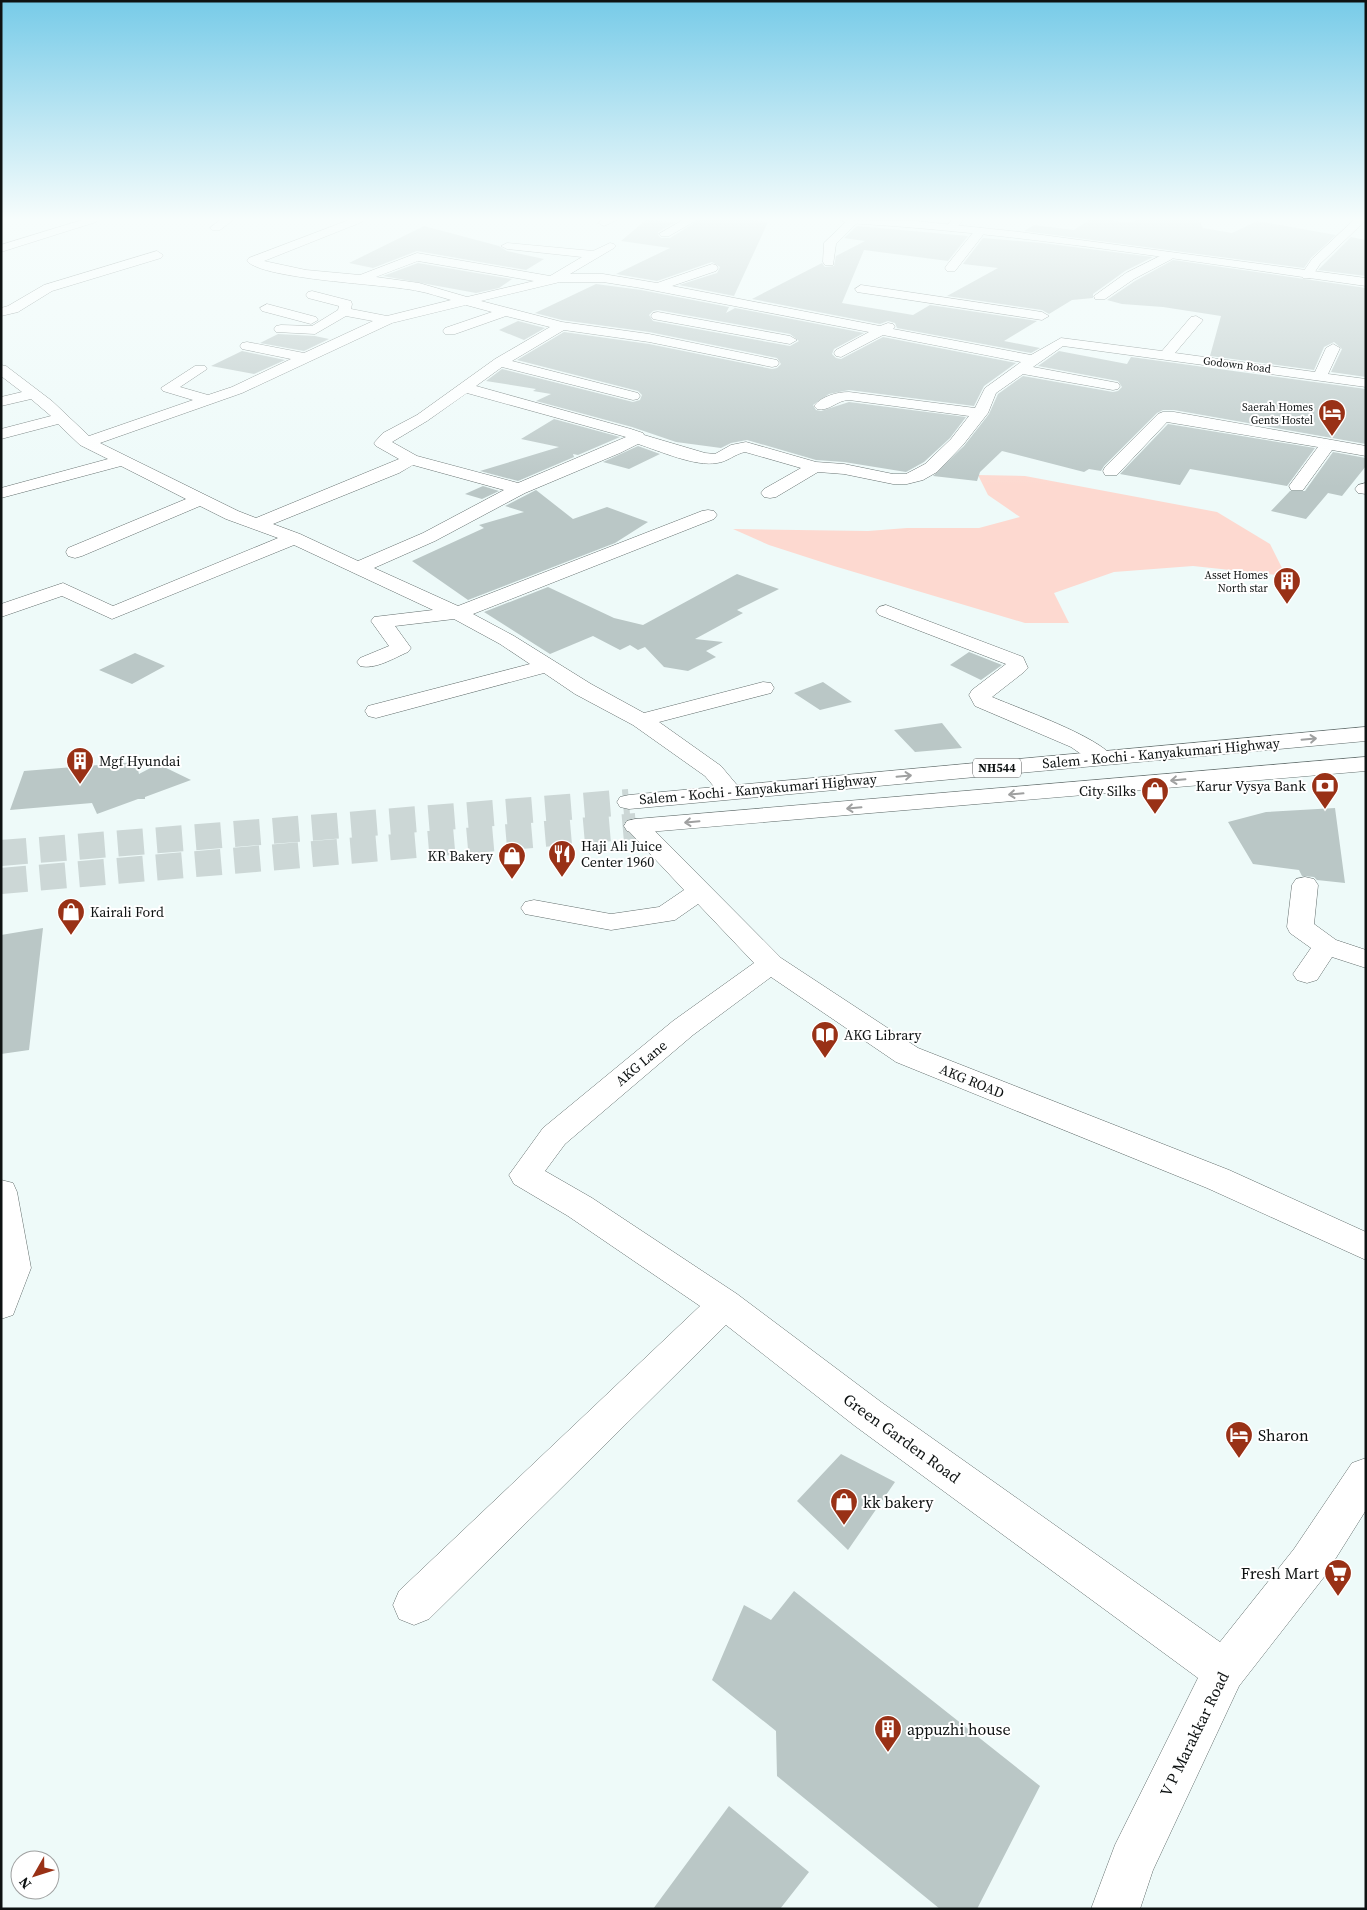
<svg xmlns="http://www.w3.org/2000/svg" width="1367" height="1910" viewBox="0 0 1367 1910" font-family="'Source Serif 4',serif">
	<rect width="100%" height="100%" fill="#eefaf9"/>
	<!-- green -->
	<path fill="#fdd9d0" d="M 978,475 L 1025,476 L 1217,512 L 1270,544 L 1286,576 L 1193,566 L 1114,572 L 1054,593 L 1069,623 L 1025,623 L 834,566 L 769,545 L 733,529 L 868,531 L 907,528 L 979,528 L 1020,517 L 988,495 Z"/>
	<!-- building -->
	<path fill="#bac7c6" fill-rule="evenodd" d="M 646,220 L 676,222 L 658,232 L 658,235 L 661,238 L 670,238 L 699,220 L 750,220 L 768,222 L 734,296 L 679,285 L 717,273 L 720,267 L 712,262 L 657,281 L 616,274 L 670,248 L 621,241 Z
		M 1089,220 L 1110,220 L 1130,223 L 1137,220 L 1199,220 L 1203,228 L 1232,233 L 1257,221 L 1336,235 L 1311,258 L 1304,268 L 1024,231 L 1034,225 L 1074,230 Z
		M 424,226 L 499,246 L 507,251 L 544,259 L 526,270 L 417,251 L 373,268 L 349,263 Z
		M 857,226 L 968,236 L 948,261 L 864,250 L 842,303 L 913,315 L 930,305 L 1037,321 L 1004,341 L 1040,348 L 1031,353 L 897,328 L 895,323 L 888,321 L 880,324 L 752,299 L 822,263 L 825,267 L 834,266 L 836,256 L 865,241 L 844,238 Z
		M 1351,237 L 1366,240 L 1366,276 L 1318,270 Z
		M 983,238 L 1042,243 L 1153,257 L 1125,271 L 1093,294 L 1093,298 L 1072,300 L 1049,314 L 1042,310 L 947,296 L 998,268 L 963,264 Z
		M 1173,260 L 1366,288 L 1366,377 L 1331,372 L 1342,349 L 1334,342 L 1324,347 L 1314,370 L 1210,356 L 1221,316 L 1163,307 L 1122,304 L 1107,300 L 1135,281 Z
		M 418,263 L 512,279 L 499,288 L 476,293 L 383,276 Z
		M 596,284 L 641,290 L 729,307 L 726,313 L 735,308 L 864,333 L 834,349 L 832,354 L 836,358 L 841,359 L 883,337 L 1016,363 L 984,386 L 974,406 L 849,390 L 829,394 L 813,405 L 816,410 L 821,411 L 849,402 L 966,417 L 950,438 L 924,462 L 906,472 L 844,462 L 816,460 L 747,440 L 731,443 L 721,448 L 676,442 L 632,427 L 536,401 L 551,394 L 533,391 L 536,389 L 486,381 L 502,369 L 633,402 L 640,400 L 642,395 L 638,391 L 517,360 L 564,332 L 649,344 L 772,369 L 777,368 L 781,364 L 777,358 L 649,332 L 562,320 L 535,313 ZM 658,310 L 790,334 L 799,341 L 790,346 L 653,321 L 649,315 L 653,311 Z
		M 518,321 L 545,328 L 524,340 L 499,330 Z
		M 278,334 L 315,336 L 329,339 L 304,351 L 260,343 Z
		M 242,351 L 285,360 L 254,374 L 211,366 Z
		M 1059,351 L 1127,364 L 1131,357 L 1366,389 L 1366,444 L 1174,410 L 1163,410 L 1157,413 L 1104,466 L 1101,471 L 1089,469 L 1084,472 L 1002,451 L 980,472 L 977,481 L 933,476 L 964,446 L 989,414 L 998,394 L 1023,376 L 1113,392 L 1118,391 L 1122,387 L 1118,381 L 1038,366 Z
		M 554,419 L 620,437 L 578,455 L 573,454 L 574,457 L 518,481 L 480,471 L 559,447 L 521,439 Z
		M 1168,424 L 1315,448 L 1287,486 L 1190,469 L 1180,485 L 1120,474 Z
		M 638,446 L 660,454 L 629,469 L 603,462 Z
		M 1333,452 L 1366,458 L 1366,466 L 1342,496 L 1328,493 L 1306,519 L 1271,511 L 1290,491 L 1305,491 Z
		M 483,486 L 499,491 L 482,499 L 465,494 Z
		M 536,490 L 573,519 L 607,507 L 648,522 L 615,543 L 468,600 L 412,561 L 484,528 L 479,525 L 524,512 L 505,506 Z
		M 737,574 L 779,589 L 737,610 L 743,613 L 695,639 L 723,642 L 706,651 L 716,657 L 688,671 L 664,667 L 645,647 L 638,650 L 630,645 L 620,650 L 593,636 L 550,654 L 484,612 L 548,587 L 614,618 L 643,625 Z
		M 969,652 L 1002,665 L 981,680 L 950,665 Z
		M 135,653 L 165,666 L 132,684 L 99,670 Z
		M 823,682 L 852,702 L 820,710 L 794,693 Z
		M 942,723 L 962,748 L 915,752 L 894,730 Z
		M 136,762 L 139,774 L 158,764 L 191,780 L 145,797 L 145,799 L 138,799 L 97,814 L 92,803 L 10,810 L 24,771 Z
		M 1335,808 L 1345,883 L 1317,880 L 1314,877 L 1302,876 L 1299,870 L 1253,864 L 1228,822 L 1266,812 Z
		M 43,928 L 29,1050 L 1,1054 L 1,935 Z
		M 841,1454 L 895,1482 L 848,1550 L 797,1501 Z
		M 794,1591 L 1040,1786 L 977,1909 L 940,1909 L 777,1776 L 776,1731 L 712,1680 L 744,1605 L 771,1620 Z
		M 729,1806 L 809,1872 L 780,1909 L 653,1909 Z"/>
	<g fill="none" stroke-linecap="round" stroke-linejoin="round">
		<!-- highway-tunnel -->
		<path stroke="#ccd7d6" stroke-width="26" stroke-dasharray="26 13" stroke-linecap="butt" d="M 1,853 L 629,802
			M 1,881 L 636,826"/>
		<defs>
			<path id="minor" d="M 82,220 L 98,220 L 96,222 L 1,252 L 1,245 Z
				M 220,220 L 233,220 L 220,230 L 212,230 L 210,228 Z
				M 349,220 L 364,220 L 362,222 L 264,261 L 306,270 L 360,275 L 417,253 L 550,276 L 582,257 L 507,249 L 501,246 L 507,243 L 593,251 L 610,243 L 614,244 L 616,246 L 614,248 L 570,274 L 603,274 L 657,283 L 712,264 L 716,265 L 718,268 L 716,271 L 672,286 L 880,326 L 888,323 L 893,324 L 895,327 L 893,329 L 1031,355 L 1061,338 L 1162,351 L 1191,317 L 1196,316 L 1203,320 L 1175,353 L 1315,372 L 1326,348 L 1333,344 L 1340,348 L 1328,374 L 1366,379 L 1366,387 L 1063,346 L 1033,367 L 1118,383 L 1120,386 L 1118,389 L 1113,390 L 1023,374 L 996,393 L 988,413 L 963,445 L 937,472 L 923,480 L 907,484 L 893,484 L 844,474 L 818,472 L 776,497 L 770,498 L 764,497 L 761,493 L 764,489 L 801,468 L 745,452 C 735,454 727,462 717,463 C 695,467 660,451 638,444 L 620,453 L 525,493 L 435,541 L 374,568 L 458,606 L 702,511 L 708,510 L 714,511 L 717,515 L 714,519 L 473,614 L 514,636 L 591,684 L 644,713 L 763,682 L 771,683 L 774,688 L 771,693 L 659,722 L 721,766 L 742,791 L 738,796 L 730,798 L 722,796 L 705,776 L 633,725 L 575,694 L 544,673 L 376,718 L 368,716 L 365,711 L 368,706 L 530,664 L 500,644 L 454,619 L 395,626 L 411,648 L 408,652 C 394,658 375,670 360,666 L 357,662 L 360,658 L 389,646 L 371,621 L 374,617 L 433,610 L 294,545 L 112,619 L 62,596 L 1,617 L 1,604 L 63,583 L 113,606 L 278,538 L 226,519 L 200,506 L 82,556 L 75,558 L 68,556 L 66,552 L 68,548 L 186,499 L 121,466 L 1,498 L 1,488 L 108,459 L 80,445 L 58,424 L 1,439 L 1,429 L 51,416 L 31,399 L 1,406 L 1,397 L 22,392 L 1,376 L 1,365 L 6,366 L 52,401 L 89,436 L 193,400 L 163,391 L 161,388 L 195,366 L 205,366 L 207,369 L 180,387 L 208,395 L 232,387 L 291,359 L 242,349 L 240,346 L 242,343 L 247,342 L 304,353 L 373,321 L 346,316 L 315,334 L 276,332 L 274,329 L 276,326 L 281,325 L 312,326 L 338,310 L 339,306 L 308,298 L 306,295 L 308,292 L 312,291 L 351,301 L 352,304 L 351,309 L 387,316 L 451,300 C 440,297 429,293 418,291 C 386,284 264,280 247,261 L 249,258 ZM 418,261 L 534,281 L 467,297 L 419,283 L 376,277 ZM 560,282 L 603,282 L 641,288 L 869,332 L 836,350 L 834,353 L 836,356 L 841,357 L 883,335 L 1021,362 L 985,388 L 975,408 L 849,392 C 837,392 822,396 814,406 L 817,409 C 829,412 837,400 849,400 L 969,416 L 951,439 L 925,464 L 906,474 L 893,474 L 844,464 L 816,462 L 746,442 L 731,445 L 715,454 L 705,453 L 644,435 L 643,433 L 631,429 L 476,386 L 502,367 L 633,400 L 638,399 L 640,396 L 638,393 L 512,361 L 564,330 L 649,342 L 772,367 L 777,366 L 779,363 L 777,360 L 772,359 L 649,334 L 562,322 L 481,301 ZM 466,305 L 492,312 L 445,328 L 443,331 L 445,334 L 455,334 L 506,316 L 550,327 L 495,359 L 417,415 L 383,433 L 374,443 L 376,446 L 399,459 L 256,518 L 238,511 L 100,443 L 242,393 L 392,323 ZM 467,393 L 619,435 L 626,437 L 518,483 L 417,456 L 392,442 L 427,421 ZM 413,465 L 504,490 L 423,533 L 358,561 L 300,534 L 273,524 L 399,473 Z
				M 602,220 L 617,220 L 604,226 L 598,223 Z
				M 683,220 L 697,220 L 669,236 L 661,236 L 659,234 Z
				M 848,220 L 859,221 L 836,244 L 833,265 L 825,265 L 823,262 L 824,243 Z
				M 952,220 L 963,220 L 955,230 L 951,231 L 945,228 Z
				M 1354,220 L 1366,220 L 1320,264 L 1311,278 L 1303,278 L 1301,275 L 1312,259 Z
				M 980,228 L 986,231 L 955,271 L 947,271 L 945,268 L 947,265 L 976,229 Z
				M 157,251 L 163,255 L 161,258 L 52,291 L 18,312 L 1,316 L 1,308 L 8,306 L 44,285 Z
				M 1168,252 L 1172,253 L 1174,256 L 1172,259 L 1134,279 L 1105,299 L 1095,299 L 1094,296 L 1126,273 Z
				M 861,285 L 1042,312 L 1049,316 L 1042,320 L 857,292 L 855,289 Z
				M 267,304 L 316,317 L 318,320 L 311,324 L 262,311 L 260,308 Z
				M 658,312 L 790,336 L 797,340 L 790,344 L 653,319 L 651,316 L 653,313 Z
				M 1163,412 L 1174,412 L 1366,446 L 1366,456 L 1332,450 L 1303,490 L 1291,490 L 1289,486 L 1318,447 L 1167,422 L 1117,475 L 1105,475 L 1103,471 L 1105,467 L 1158,414 Z
				M 1366,483 L 1366,494 L 1358,493 L 1355,489 L 1358,485 Z
				M 886,605 L 1023,657 L 1028,668 L 1024,672 L 992,697 C 1020,709 1098,736 1114,758 L 1110,763 L 1102,765 L 1094,763 L 1071,747 L 975,706 L 969,695 L 972,690 L 1006,664 L 879,615 L 876,611 L 879,607 Z
				M 636,819 L 645,821 L 781,958 L 918,1048 L 1229,1170 L 1366,1232 L 1366,1260 L 1207,1188 L 896,1062 L 771,977 L 693,1035 L 565,1144 L 545,1171 L 592,1198 L 737,1294 L 881,1402 L 1220,1642 L 1294,1549 L 1352,1463 L 1366,1458 L 1366,1510 L 1324,1577 L 1239,1686 L 1153,1870 L 1140,1909 L 1091,1909 L 1115,1845 L 1198,1678 L 855,1426 L 726,1325 L 429,1619 L 414,1625 L 399,1619 L 393,1605 L 399,1591 L 700,1306 L 568,1216 L 514,1184 L 509,1175 L 543,1128 L 673,1021 L 754,963 L 698,904 L 675,920 L 611,930 L 525,914 L 521,908 L 525,902 L 534,900 L 611,914 L 659,907 L 684,890 L 624,826 L 627,821 Z
				M 1305,877 L 1314,879 L 1318,885 L 1314,924 L 1336,940 L 1366,950 L 1366,968 L 1332,957 L 1317,980 L 1307,983 L 1297,980 L 1293,974 L 1311,948 L 1290,933 L 1287,927 L 1292,885 L 1296,879 Z
				M 1,1180 L 13,1183 L 17,1192 L 31,1268 L 13,1315 L 1,1319 Z"/>
			<path id="major" d="M 841,220 L 916,221 L 1020,232 L 1366,278 L 1366,286 C 1193,262 1021,233 847,223 Z"/>
			<path id="highway" d="M 1366,727 L 1366,741 L 629,809 L 620,807 L 617,802 L 620,797 L 629,795 Z
				M 1366,757 L 1366,771 L 636,833 L 627,831 L 624,826 L 627,821 L 636,819 Z"/>
		</defs>
		<!-- minor casing -->
		<use href="#minor" stroke="#636e6d" stroke-width="1"/>
		<!-- major casing -->
		<use href="#major" stroke="#636e6d" stroke-width="1"/>
		<!-- highway casing -->
		<use href="#highway" stroke="#636e6d" stroke-width="1"/>
		<!-- minor -->
		<use href="#minor" fill="#fff" fill-rule="evenodd"/>
		<!-- major -->
		<use href="#major" fill="#fff" fill-rule="evenodd"/>
		<!-- highway -->
		<use href="#highway" fill="#fff" fill-rule="evenodd"/>
	</g>
	<!-- one-way arrows -->
	<defs><path id="oneway-shaft" d="M-6 0H5M1.5-3L5.5 0L1.5 3" fill="none" stroke-width="1.6" stroke-linecap="round" stroke-linejoin="round" transform="scale(1.25)"/></defs>
	<g stroke="#9fa0a0">
		<use href="#oneway-shaft" transform="translate(1309 739) rotate(-5)"/>
		<use href="#oneway-shaft" transform="translate(904 776) rotate(-5)"/>
		<use href="#oneway-shaft" transform="translate(1178 780) rotate(175)"/>
		<use href="#oneway-shaft" transform="translate(1016 794) rotate(175)"/>
		<use href="#oneway-shaft" transform="translate(854 808) rotate(175)"/>
		<use href="#oneway-shaft" transform="translate(692 822) rotate(175)"/>
	</g>
	<!-- sky -->
	<linearGradient id="sky" x2="0" y2="1"><stop stop-color="#77cbe8"/><stop offset="0.45" stop-color="#f7fdfc"/><stop offset="1" stop-color="#f7fdfc" stop-opacity="0"/></linearGradient>
	<rect width="1367" height="487" fill="url(#sky)"/>
	<!-- icons -->
	<defs>
		<symbol id="hotel-pin" viewBox="-11 -11 22 30"><path d="M0 17L-7.5 6A9.5 9.5 0 1 1 7.5 6Z" fill="#993116" stroke="#fff"/><path d="M-6-4.5h1.5V1H6V5H4.5V3h-9V5H-6ZM-4 0a1.8 1.8 0 1 1 3.6 0ZM.5 0V-2.5h3Q6-2.5 6 0Z" fill="#fff"/></symbol>
		<symbol id="building-pin" viewBox="-11 -11 22 30"><path d="M0 17L-7.5 6A9.5 9.5 0 1 1 7.5 6Z" fill="#993116" stroke="#fff"/><path d="M-4-6H4V6H1V3H-1V6H-4ZM-2.5-4.3h1.7v1.8h-1.7ZM.8-4.3h1.7v1.8H.8ZM-2.5-1h1.7V.8h-1.7ZM.8-1h1.7V.8H.8Z" fill="#fff"/></symbol>
		<symbol id="bank-pin" viewBox="-11 -11 22 30"><path d="M0 17L-7.5 6A9.5 9.5 0 1 1 7.5 6Z" fill="#993116" stroke="#fff"/><path d="M-6-4H6V4H-6ZM0-2.3a2.3 2.3 0 1 0 0 4.6a2.3 2.3 0 1 0 0-4.6Z" fill="#fff"/></symbol>
		<symbol id="shop-pin" viewBox="-11 -11 22 30"><path d="M0 17L-7.5 6A9.5 9.5 0 1 1 7.5 6Z" fill="#993116" stroke="#fff"/><path d="M-5-2.5h2.3a2.7 3.5 0 0 1 5.4 0H5L5.5 6h-11ZM-1.5-2.5h3a1.5 2.3 0 0 0-3 0Z" fill="#fff"/></symbol>
		<symbol id="restaurant-pin" viewBox="-11 -11 22 30"><path d="M0 17L-7.5 6A9.5 9.5 0 1 1 7.5 6Z" fill="#993116" stroke="#fff"/><path d="M-5-6h1v4h1v-4h1v4h1v-4h1v5L-1.5 .5V6h-2V.5L-5-1ZM5-6V6H3V1.5H1.5Q1.5-4 5-6Z" fill="#fff"/></symbol>
		<symbol id="library-pin" viewBox="-11 -11 22 30"><path d="M0 17L-7.5 6A9.5 9.5 0 1 1 7.5 6Z" fill="#993116" stroke="#fff"/><path d="M-6-4Q-3-5.5-.7-3.5V5Q-3 3-6 4ZM6-4Q3-5.5 .7-3.5V5Q3 3 6 4Z" fill="#fff"/></symbol>
		<symbol id="supermarket-pin" viewBox="-11 -11 22 30"><path d="M0 17L-7.5 6A9.5 9.5 0 1 1 7.5 6Z" fill="#993116" stroke="#fff"/><path d="M-6-5.5h2.5l.6 2H6L4.5 2H-2.5L-4.4-4H-6ZM-1.5 3.2a1.3 1.3 0 1 0 .1 0ZM3 3.2a1.3 1.3 0 1 0 .1 0Z" fill="#fff"/></symbol>
	</defs>
	<g fill-rule="evenodd">
		<use href="#hotel-pin" x="1316" y="397" width="32" height="43"/>
		<use href="#building-pin" x="1271" y="565" width="32" height="43"/>
		<use href="#building-pin" x="64" y="745" width="32" height="43"/>
		<use href="#bank-pin" x="1309" y="770" width="32" height="43"/>
		<use href="#shop-pin" x="1139" y="775" width="32" height="43"/>
		<use href="#restaurant-pin" x="546" y="838" width="32" height="43"/>
		<use href="#shop-pin" x="496" y="840" width="32" height="43"/>
		<use href="#shop-pin" x="55" y="896" width="32" height="43"/>
		<use href="#library-pin" x="809" y="1019" width="32" height="43"/>
		<use href="#hotel-pin" x="1223" y="1419" width="32" height="43"/>
		<use href="#shop-pin" x="828" y="1486" width="32" height="43"/>
		<use href="#supermarket-pin" x="1322" y="1557" width="32" height="43"/>
		<use href="#building-pin" x="872" y="1713" width="32" height="43"/>
	</g>
	<g text-anchor="middle" dominant-baseline="central" stroke-width="4" stroke-linejoin="round" paint-order="stroke">
		<!-- far-street labels -->
		<g font-size="11" fill="#0e1212" stroke="#fff">
			<text transform="translate(1237 365) rotate(7)">Godown Road</text>
		</g>
		<!-- far-poi labels -->
		<g font-size="11" fill="#0e1212" stroke="#fff" text-anchor="end">
			<text x="1313" y="407">Saerah Homes<tspan x="1313" dy="13">Gents Hostel</tspan></text>
			<text x="1268" y="575">Asset Homes<tspan x="1268" dy="13">North star</tspan></text>
		</g>
		<!-- shield labels -->
		<rect fill="#fff" stroke="#565959" stroke-width="1" x="973" y="758.5" width="48" height="19" rx="4"/>
		<g font-size="12" font-weight="bold" fill="#0e1212">
			<text x="997" y="768">NH544</text>
		</g>
		<!-- street labels -->
		<g font-size="14" fill="#0e1212" stroke="#fff">
			<text transform="translate(1161 753) rotate(-5)">Salem - Kochi - Kanyakumari Highway</text>
			<text transform="translate(758 789) rotate(-5)">Salem - Kochi - Kanyakumari Highway</text>
			<text transform="translate(641 1063) rotate(-40)">AKG Lane</text>
			<text transform="translate(972 1081) rotate(22)">AKG ROAD</text>
		</g>
		<!-- poi labels -->
		<g font-size="14" fill="#0e1212" stroke="#fff" text-anchor="start">
			<text x="99" y="761">Mgf Hyundai</text>
			<text x="1306" y="786" text-anchor="end">Karur Vysya Bank</text>
			<text x="1136" y="791" text-anchor="end">City Silks</text>
			<text x="581" y="846">Haji Ali Juice<tspan x="581" dy="16">Center 1960</tspan></text>
			<text x="493" y="856" text-anchor="end">KR Bakery</text>
			<text x="90" y="912">Kairali Ford</text>
			<text x="844" y="1035">AKG Library</text>
		</g>
		<!-- near-poi labels -->
		<g font-size="16" fill="#0e1212" stroke="#fff" text-anchor="start">
			<text x="1258" y="1435">Sharon</text>
			<text x="863" y="1502">kk bakery</text>
			<text x="1319" y="1573" text-anchor="end">Fresh Mart</text>
			<text x="907" y="1729">appuzhi house</text>
		</g>
		<!-- near-street labels -->
		<g font-size="16" fill="#0e1212" stroke="#fff">
			<text transform="translate(902 1438) rotate(36)">Green Garden Road</text>
			<text transform="translate(1194 1734) rotate(-64)">V P Marakkar Road</text>
		</g>
	</g>
	<!-- border -->
	<rect width="1367" height="1910" fill="none" stroke="#0e1212" stroke-width="5"/>
	<!-- north arrow -->
	<g transform="translate(35 1875) rotate(231)"><circle r="24" fill="#ffffff" stroke="#9fa0a0"/>
	<path d="M0-4L9 19L0 12L-9 19Z" fill="#993116"/>
	<text y="-8" font-size="14" font-weight="bold" text-anchor="middle" fill="#0e1212">N</text>
	</g>
</svg>
